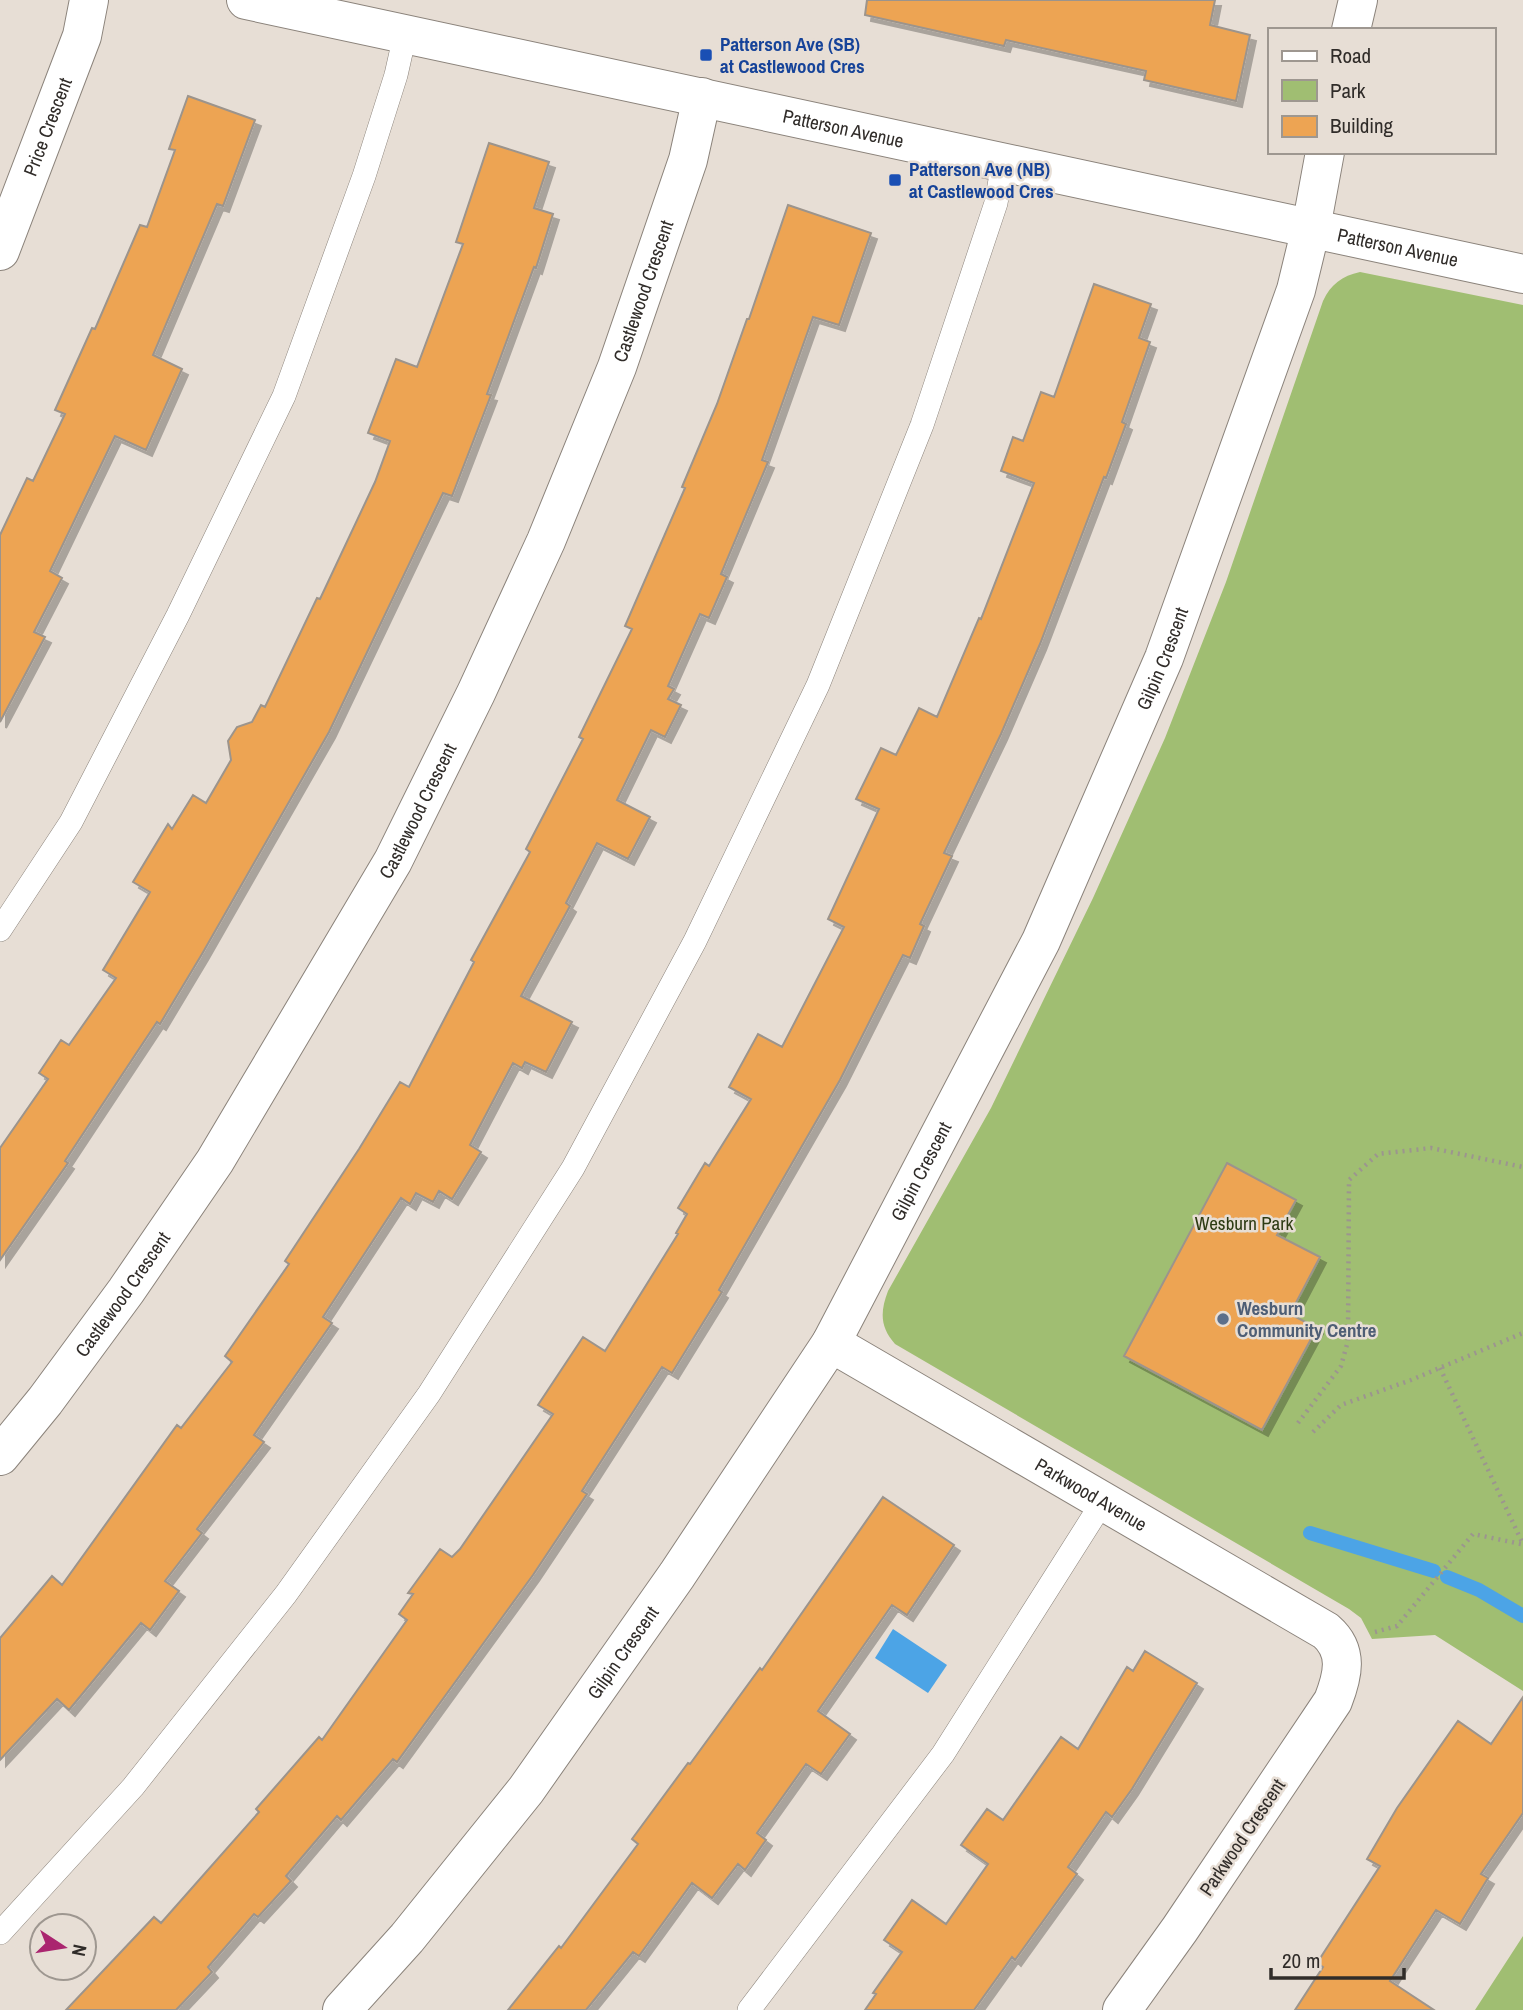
<svg xmlns="http://www.w3.org/2000/svg" width="1523" height="2010" viewBox="0 0 1523 2010" font-family="'Archivo Narrow',sans-serif">
	<defs>
		<filter id="shadow"><feDropShadow dx="6" dy="6" stdDeviation="0" flood-color="#0004"/></filter>
	</defs>
	<rect width="100%" height="100%" fill="#e7ded5"/>
	<!-- green -->
	<path fill="#a0be72" d="M 1360,272 L 1523,305 L 1523,1691 L 1435,1635 L 1372,1639 L 1361,1618 L 1349,1609 L 895,1344 C 880,1327 880,1312 888,1291 L 991,1108 L 1093,898 L 1165,738 L 1226,582 L 1323,301 C 1331,284 1342,276 1360,272 Z
		M 1523,1936 L 1523,2010 L 1475,2010 Z"/>
	<!-- water -->
	<path fill="#4ca4e6" d="M 893,1629 L 947,1665 L 928,1693 L 875,1658 Z"/>
	<g fill="none" stroke-linecap="round" stroke-linejoin="round">
		<!-- stream -->
		<path stroke="#4ca4e6" stroke-width="14" d="M 1310,1533 L 1434,1571
			M 1447,1577 L 1479,1590 L 1523,1616"/>
	</g>
	<!-- building -->
	<path fill="#eda453" stroke="#9c948c" stroke-width="2" filter="url(#shadow)" d="M 867,0 L 1215,0 L 1210,25 L 1250,35 L 1236,101 L 1144,80 L 1146,71 L 1006,40 L 1004,46 L 865,15 Z
		M 188,96 L 255,120 L 223,206 L 217,204 L 153,355 L 182,369 L 146,450 L 115,436 L 50,571 L 62,578 L 34,632 L 45,637 L 0,722 L 0,535 L 27,478 L 33,481 L 65,414 L 55,410 L 92,328 L 95,329 L 140,225 L 147,227 L 175,150 L 169,149 Z
		M 489,143 L 549,162 L 534,208 L 553,214 L 536,268 L 534,267 L 487,394 L 491,395 L 452,496 L 443,493 L 329,732 L 202,954 L 160,1024 L 157,1022 L 65,1161 L 68,1163 L 0,1260 L 0,1148 L 48,1079 L 39,1073 L 61,1040 L 69,1045 L 116,978 L 103,970 L 150,892 L 133,882 L 168,824 L 172,829 L 193,795 L 206,803 L 231,760 L 228,741 L 237,727 L 252,722 L 261,705 L 265,707 L 317,598 L 320,599 L 375,482 L 390,441 L 368,433 L 396,359 L 417,367 L 463,244 L 456,242 Z
		M 788,205 L 871,233 L 839,325 L 813,317 L 762,460 L 768,462 L 721,574 L 727,577 L 709,618 L 700,614 L 668,686 L 674,689 L 668,699 L 681,705 L 665,737 L 651,730 L 617,800 L 650,817 L 628,859 L 597,843 L 566,903 L 570,906 L 521,996 L 572,1022 L 546,1072 L 525,1062 L 522,1068 L 513,1063 L 470,1145 L 481,1152 L 452,1199 L 439,1191 L 433,1202 L 416,1193 L 410,1204 L 401,1198 L 323,1317 L 332,1323 L 254,1435 L 264,1442 L 197,1529 L 202,1533 L 165,1581 L 179,1591 L 150,1630 L 141,1623 L 69,1710 L 57,1699 L 0,1760 L 0,1638 L 52,1576 L 62,1585 L 177,1425 L 181,1428 L 232,1362 L 225,1356 L 289,1264 L 285,1261 L 359,1149 L 400,1082 L 409,1087 L 474,962 L 471,960 L 530,852 L 526,849 L 583,739 L 579,737 L 632,629 L 625,626 L 685,488 L 682,487 L 717,404 L 747,319 L 749,319 Z
		M 1094,284 L 1151,304 L 1139,338 L 1150,342 L 1122,422 L 1126,424 L 1106,478 L 1104,477 L 1040,644 L 1001,734 L 944,853 L 952,856 L 920,924 L 924,926 L 910,958 L 903,955 L 840,1080 L 719,1290 L 722,1292 L 672,1373 L 662,1367 L 582,1491 L 587,1494 L 533,1575 L 397,1762 L 393,1759 L 341,1820 L 337,1816 L 286,1876 L 291,1881 L 258,1917 L 254,1914 L 208,1967 L 212,1972 L 176,2010 L 66,2010 L 154,1917 L 161,1923 L 259,1812 L 256,1809 L 319,1737 L 322,1740 L 407,1620 L 399,1614 L 413,1594 L 408,1593 L 440,1549 L 452,1557 L 460,1549 L 553,1414 L 538,1405 L 583,1337 L 605,1351 L 678,1234 L 676,1233 L 687,1214 L 678,1208 L 705,1163 L 709,1166 L 751,1099 L 729,1087 L 758,1034 L 782,1047 L 844,927 L 828,919 L 879,809 L 856,799 L 881,748 L 896,755 L 919,708 L 937,717 L 979,618 L 981,619 L 1034,483 L 1001,471 L 1013,437 L 1023,441 L 1041,392 L 1054,397 Z
		M 1227,1163 L 1296,1200 L 1277,1235 L 1320,1257 L 1290,1314 L 1317,1328 L 1262,1430 L 1124,1356 Z
		M 883,1497 L 954,1545 L 907,1615 L 892,1605 L 818,1711 L 850,1734 L 821,1774 L 806,1764 L 757,1833 L 766,1840 L 745,1870 L 738,1864 L 712,1898 L 692,1883 L 639,1956 L 633,1952 L 586,2010 L 508,2010 L 559,1946 L 561,1948 L 638,1844 L 632,1839 L 688,1763 L 690,1764 L 760,1668 L 762,1670 Z
		M 1145,1651 L 1197,1683 L 1132,1789 L 1112,1817 L 1106,1812 L 1068,1867 L 1077,1874 L 1015,1960 L 1012,1957 L 974,2010 L 865,2010 L 876,1994 L 873,1993 L 902,1952 L 884,1940 L 912,1900 L 946,1924 L 988,1864 L 961,1845 L 987,1809 L 1003,1820 L 1061,1737 L 1078,1749 L 1127,1667 L 1133,1671 Z
		M 1523,1697 L 1523,1813 L 1481,1874 L 1488,1878 L 1460,1924 L 1436,1910 L 1390,1981 L 1434,2010 L 1295,2010 L 1323,1967 L 1317,1963 L 1380,1866 L 1367,1859 L 1397,1808 L 1458,1721 L 1491,1744 Z"/>
	<g fill="none" stroke-linecap="round" stroke-linejoin="round">
		<defs>
			<path id="service" d="M 0,930 L 71,822 L 178,615 L 284,396 L 364,176 L 396,75 L 405,35
				M 0,1933 L 133,1787 L 286,1594 L 429,1394 L 573,1168 L 695,941 L 818,685 L 922,425 L 996,203 L 1003,163
				M 749,2010 L 943,1754 L 1102,1503"/>
			<g id="minor">
				<path d="M 1351,30 L 1358,0"/>
				<path id="s1" d="M 0,251 L 82,36 L 89,0"/>
				<path id="s2" d="M 831,1343 L 1326,1631 C 1349,1651 1343,1675 1333,1701 L 1180,1929 L 1122,2010"/>
				<path id="s3" d="M 0,1456 L 45,1401 L 126,1291 L 215,1161 L 393,861 L 476,693 L 546,541 L 617,367 L 688,160 L 702,97"/>
				<path id="s4" d="M 342,2010 L 407,1938 L 526,1790 L 677,1575 L 831,1343 L 1041,941 L 1164,658 L 1296,290 L 1311,228 L 1325,152"/>
			</g>
			<g id="tertiary">
				<path id="s5" d="M 246,0 L 1523,274"/>
			</g>
		</defs>
		<!-- service casing -->
		<use href="#service" stroke="#8b837b" stroke-width="24"/>
		<!-- minor casing -->
		<use href="#minor" stroke="#8b837b" stroke-width="40"/>
		<!-- tertiary casing -->
		<use href="#tertiary" stroke="#8b837b" stroke-width="40"/>
		<!-- path -->
		<path stroke="#9c958f" stroke-width="4.5" stroke-dasharray="2 5" stroke-linecap="butt" d="M 1440,1368 L 1523,1544
			M 1298,1423 L 1341,1366 L 1348,1341 L 1349,1180 L 1378,1154 L 1431,1148 L 1523,1167
			M 1313,1432 L 1341,1405 L 1411,1380 L 1523,1333
			M 1375,1632 L 1397,1626 L 1473,1534 L 1521,1544"/>
		<!-- service -->
		<use href="#service" stroke="#fff" stroke-width="23"/>
		<!-- minor -->
		<use href="#minor" stroke="#fff" stroke-width="38"/>
		<!-- tertiary -->
		<use href="#tertiary" stroke="#fff" stroke-width="38"/>
	</g>
	<!-- markers -->
	<g fill="#1a4fb4" stroke="#e7ded5" stroke-width="2.5">
		<rect x="699" y="48" width="14" height="14" rx="3.5"/>
		<rect x="888" y="173" width="14" height="14" rx="3.5"/>
	</g>
	<circle fill="#5c6f8a" stroke="#e7ded5" stroke-width="2.5" cx="1223" cy="1319" r="7"/>
	<g text-anchor="middle" dominant-baseline="central" stroke-width="5" stroke-linejoin="round" paint-order="stroke">
		<!-- transit labels -->
		<g font-size="19" font-weight="bold" fill="#164399" stroke="#e7ded5" text-anchor="start">
			<text x="720" y="44">Patterson Ave (SB)<tspan x="720" dy="22">at Castlewood Cres</tspan></text>
			<text x="909" y="169">Patterson Ave (NB)<tspan x="909" dy="22">at Castlewood Cres</tspan></text>
		</g>
		<!-- street labels -->
		<g font-size="19" fill="#302c29" stroke="#e7ded5">
			<text stroke="none"><textPath href="#s1" startOffset="133">Price Crescent</textPath></text>
			<text stroke="none"><textPath href="#s5" startOffset="611">Patterson Avenue</textPath></text>
			<text stroke="none"><textPath href="#s5" startOffset="1178">Patterson Avenue</textPath></text>
			<text stroke="none"><textPath href="#s3" startOffset="1337">Castlewood Crescent</textPath></text>
			<text stroke="none"><textPath href="#s4" startOffset="1589">Gilpin Crescent</textPath></text>
			<text stroke="none"><textPath href="#s3" startOffset="770">Castlewood Crescent</textPath></text>
			<text stroke="none"><textPath href="#s4" startOffset="1022">Gilpin Crescent</textPath></text>
			<text stroke="none"><textPath href="#s3" startOffset="203">Castlewood Crescent</textPath></text>
			<text stroke="none"><textPath href="#s2" startOffset="301">Parkwood Avenue</textPath></text>
			<text stroke="none"><textPath href="#s4" startOffset="455">Gilpin Crescent</textPath></text>
			<text transform="translate(1242 1837) rotate(-56)">Parkwood Crescent</text>
		</g>
		<!-- park labels -->
		<g font-size="19" fill="#2d3b13" stroke="#e7ded5">
			<text x="1244" y="1223">Wesburn Park</text>
		</g>
		<!-- service labels -->
		<g font-size="19" font-weight="bold" fill="#4e5e75" stroke="#e7ded5" text-anchor="start">
			<text x="1237" y="1308">Wesburn<tspan x="1237" dy="22">Community Centre</tspan></text>
		</g>
	</g>
	<!-- legend -->
	<rect x="1268" y="28" width="228" height="126" fill="#e7ded5" stroke="#9e9790" stroke-width="2"/>
	<rect x="1282" y="51" width="35" height="10" fill="#ffffff" stroke="#9e9790" stroke-width="2"/>
	<text x="1330" y="63" font-size="21" fill="#302c29">Road</text>
	<rect x="1282" y="80" width="35" height="21" fill="#a0be72" stroke="#9e9790" stroke-width="2"/>
	<text x="1330" y="98" font-size="21" fill="#302c29">Park</text>
	<rect x="1282" y="116" width="35" height="21" fill="#eda453" stroke="#9e9790" stroke-width="2"/>
	<text x="1330" y="133" font-size="21" fill="#302c29">Building</text>
	<!-- north arrow -->
	<g transform="translate(63 1947) rotate(102)"><circle r="33" fill="#e7ded5" stroke="#9e9790" stroke-width="2"/>
	<path d="M0-5L12 26L0 18L-12 26Z" fill="#aa256f"/>
	<text y="-10" font-size="19" font-weight="bold" text-anchor="middle" fill="#302c29">N</text>
	</g>
	<!-- scale -->
	<path d="M1271 1968v10h133v-10" fill="none" stroke="#302c29" stroke-width="3.5"/>
	<text x="1282" y="1968" font-size="21" fill="#302c29" stroke="#e7ded5" stroke-width="5" paint-order="stroke">20 m</text>
</svg>
